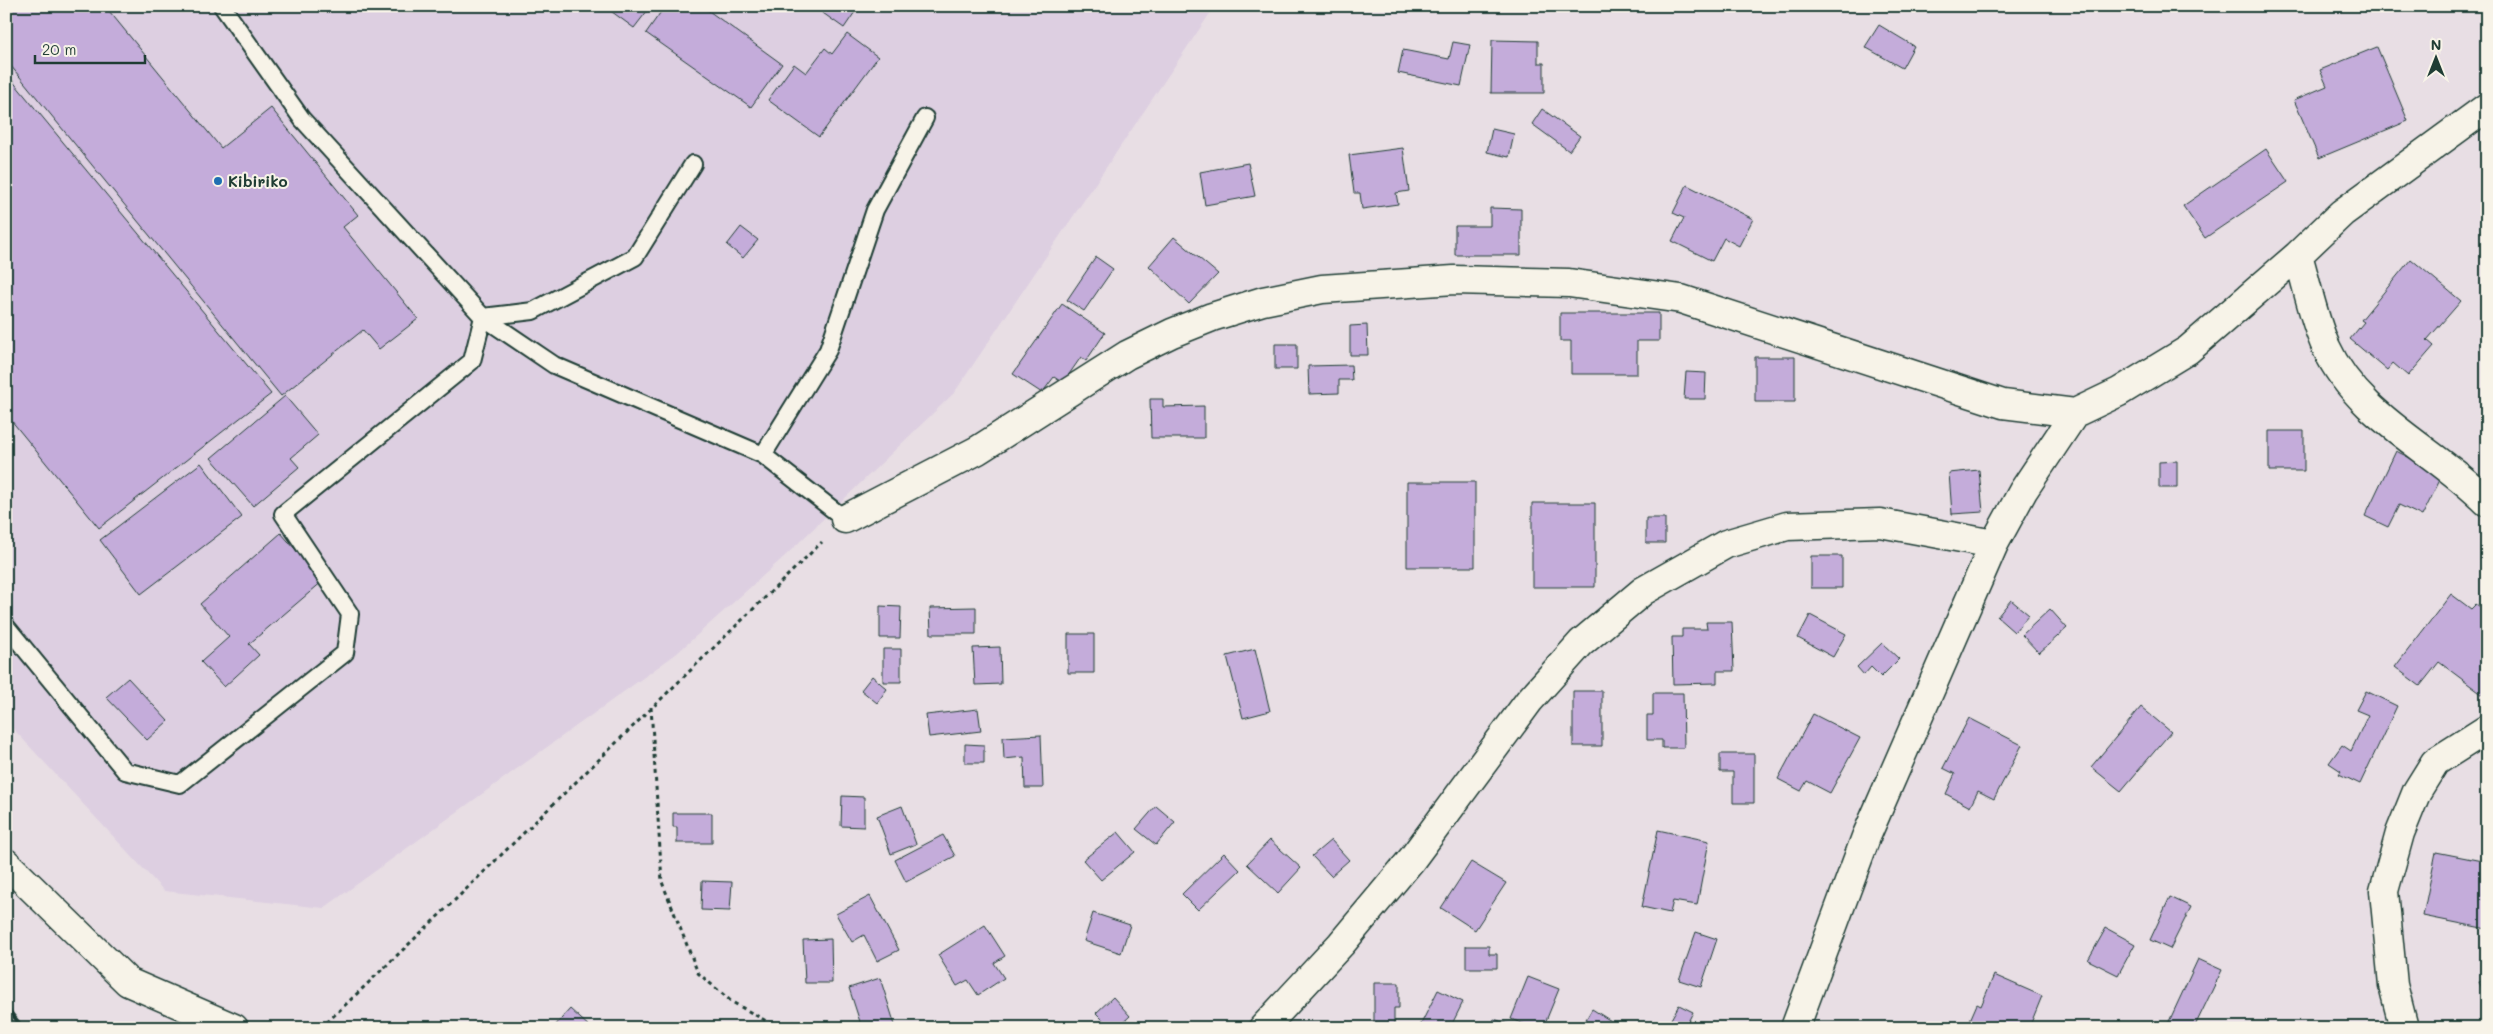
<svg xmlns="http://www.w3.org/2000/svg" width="2493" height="1034" viewBox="0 0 2493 1034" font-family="Mali,sans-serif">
	<rect width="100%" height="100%" fill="#e8dee4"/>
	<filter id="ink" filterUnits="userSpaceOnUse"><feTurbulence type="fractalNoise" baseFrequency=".02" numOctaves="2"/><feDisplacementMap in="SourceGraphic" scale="10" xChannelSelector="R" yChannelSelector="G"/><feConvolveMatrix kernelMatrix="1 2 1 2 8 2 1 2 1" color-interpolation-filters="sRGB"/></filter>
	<g filter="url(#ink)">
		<!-- built -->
		<path fill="#ddcfe1" d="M 6,6 L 1215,6 L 954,393 L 786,555 L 676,654 L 324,908 L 164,891 L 6,721 Z"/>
		<!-- building -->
		<path fill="#c4acda" stroke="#1f3d34" d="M 6,6 L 105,6 L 221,148 L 271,108 L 358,215 L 343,227 L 418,319 L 379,349 L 363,330 L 281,396 L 6,60 Z
			M 604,6 L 651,6 L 634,28 Z
			M 665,6 L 702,6 L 782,64 L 751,107 L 646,33 Z
			M 813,6 L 859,6 L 844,28 Z
			M 1879,25 L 1914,46 L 1902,68 L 1865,47 Z
			M 847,34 L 878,57 L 819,137 L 768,100 L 794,64 L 806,73 L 825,48 L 832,54 Z
			M 1492,40 L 1538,41 L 1538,63 L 1544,63 L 1544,93 L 1491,93 Z
			M 1453,42 L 1470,45 L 1461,86 L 1398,73 L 1403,50 L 1449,59 Z
			M 2377,47 L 2408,121 L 2319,158 L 2294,100 L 2327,86 L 2320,70 Z
			M 6,73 L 271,394 L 99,528 L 6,414 Z
			M 1542,109 L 1580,136 L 1569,151 L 1532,124 Z
			M 1492,129 L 1514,134 L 1509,157 L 1487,152 Z
			M 1403,148 L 1409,191 L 1396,193 L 1398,204 L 1362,209 L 1360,193 L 1354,193 L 1349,155 Z
			M 2266,149 L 2288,182 L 2205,238 L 2183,206 Z
			M 1248,163 L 1255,196 L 1205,205 L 1200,172 Z
			M 1687,185 L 1753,219 L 1739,246 L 1724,238 L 1712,261 L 1672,241 L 1684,218 L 1673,213 Z
			M 1490,208 L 1521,209 L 1521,255 L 1455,255 L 1455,226 L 1490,226 Z
			M 741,227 L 758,240 L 743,258 L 727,245 Z
			M 1174,237 L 1218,274 L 1189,304 L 1149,266 Z
			M 1096,257 L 1113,269 L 1084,311 L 1067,300 Z
			M 2411,259 L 2461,301 L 2427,340 L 2434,346 L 2408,376 L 2393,363 L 2387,370 L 2350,339 L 2364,322 L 2361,320 Z
			M 1062,304 L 1105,333 L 1086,361 L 1081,357 L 1063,383 L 1054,377 L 1042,393 L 1013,374 Z
			M 1560,313 L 1659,313 L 1659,341 L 1637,341 L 1637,374 L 1571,374 L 1571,341 L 1560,341 Z
			M 1367,325 L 1368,355 L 1350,355 L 1350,326 Z
			M 1275,344 L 1297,344 L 1297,369 L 1275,369 Z
			M 1755,357 L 1795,357 L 1795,402 L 1755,402 Z
			M 1351,365 L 1352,380 L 1339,380 L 1339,393 L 1309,394 L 1308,366 Z
			M 1686,372 L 1706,373 L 1705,399 L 1684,399 Z
			M 285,396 L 318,435 L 291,458 L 299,467 L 253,506 L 211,458 Z
			M 1150,399 L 1163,399 L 1163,407 L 1204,406 L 1204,438 L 1151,438 Z
			M 2269,431 L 2304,431 L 2304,471 L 2269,471 Z
			M 2396,451 L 2443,474 L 2422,516 L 2399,505 L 2388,527 L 2365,516 Z
			M 2177,461 L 2177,488 L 2159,488 L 2159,462 Z
			M 201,463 L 242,517 L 141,594 L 100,540 Z
			M 1979,470 L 1983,512 L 1952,514 L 1949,473 Z
			M 1407,482 L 1475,482 L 1475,567 L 1407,567 Z
			M 1532,503 L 1595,503 L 1595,587 L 1532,587 Z
			M 1646,518 L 1665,518 L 1665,543 L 1646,543 Z
			M 281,533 L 323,581 L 249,644 L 259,655 L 224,687 L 201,662 L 229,637 L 200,604 Z
			M 1811,556 L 1842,556 L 1842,588 L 1811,588 Z
			M 2451,594 L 2471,609 L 2476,604 L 2487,612 L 2487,698 L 2439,662 L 2420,686 L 2395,667 Z
			M 2011,600 L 2029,615 L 2014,632 L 1997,617 Z
			M 880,606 L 901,607 L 900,638 L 880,638 Z
			M 976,607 L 976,634 L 931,634 L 930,608 Z
			M 2050,609 L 2067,628 L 2039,653 L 2022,635 Z
			M 1810,615 L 1846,634 L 1833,657 L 1798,638 Z
			M 1706,622 L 1732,622 L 1734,671 L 1717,671 L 1717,683 L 1673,684 L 1672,637 L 1682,637 L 1682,629 L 1707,629 Z
			M 1068,634 L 1094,634 L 1094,673 L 1068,673 Z
			M 1882,643 L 1899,659 L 1881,677 L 1871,667 L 1864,675 L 1857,667 Z
			M 1000,647 L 1001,684 L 975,685 L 973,648 Z
			M 883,649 L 901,649 L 901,682 L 883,682 Z
			M 1255,649 L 1270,711 L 1243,718 L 1227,656 Z
			M 872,676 L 887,689 L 877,703 L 861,690 Z
			M 128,678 L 168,721 L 147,740 L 106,697 Z
			M 1573,691 L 1602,691 L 1602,746 L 1573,746 Z
			M 2366,691 L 2397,706 L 2360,784 L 2339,774 L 2341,771 L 2329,763 L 2342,745 L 2351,751 L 2368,715 L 2356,710 Z
			M 1653,693 L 1683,693 L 1684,748 L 1662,748 L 1662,740 L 1647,740 L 1647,715 L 1653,715 Z
			M 2141,707 L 2171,732 L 2121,791 L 2091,767 Z
			M 978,709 L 981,731 L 929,737 L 926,715 Z
			M 1813,714 L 1860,738 L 1830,793 L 1807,781 L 1801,791 L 1778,779 Z
			M 1969,718 L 2022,745 L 1994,799 L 1978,791 L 1970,807 L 1946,794 L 1955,774 L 1943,768 Z
			M 1041,735 L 1043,788 L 1025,788 L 1024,757 L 1004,759 L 1003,737 Z
			M 965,744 L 984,745 L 984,763 L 965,763 Z
			M 1720,754 L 1754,754 L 1754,803 L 1733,803 L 1733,772 L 1720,772 Z
			M 842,796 L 864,797 L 864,827 L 841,826 Z
			M 902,806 L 916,844 L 891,854 L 877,816 Z
			M 1156,806 L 1175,822 L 1156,845 L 1136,829 Z
			M 673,813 L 712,813 L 712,843 L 677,843 L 677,827 L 673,827 Z
			M 1658,830 L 1709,841 L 1697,905 L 1673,901 L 1670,913 L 1642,907 Z
			M 1118,832 L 1135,852 L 1101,880 L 1083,860 Z
			M 943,835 L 955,856 L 906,882 L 895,860 Z
			M 1270,840 L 1301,868 L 1278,893 L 1247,864 Z
			M 1331,840 L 1349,860 L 1331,876 L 1312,856 Z
			M 2436,852 L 2487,862 L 2487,929 L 2423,916 Z
			M 1224,853 L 1240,870 L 1198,910 L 1182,894 Z
			M 1471,862 L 1506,883 L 1475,930 L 1441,908 Z
			M 702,881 L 732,882 L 730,911 L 701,910 Z
			M 870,896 L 899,950 L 877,961 L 864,935 L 852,942 L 836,914 Z
			M 2170,897 L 2191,907 L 2170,949 L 2150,940 Z
			M 1093,913 L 1130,925 L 1121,953 L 1084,941 Z
			M 985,925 L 1005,956 L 994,963 L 1004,978 L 978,995 L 968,980 L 957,986 L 938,955 Z
			M 2106,928 L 2135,944 L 2118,975 L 2088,960 Z
			M 1696,932 L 1717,939 L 1701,987 L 1679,980 Z
			M 831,939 L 832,983 L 805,983 L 803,940 Z
			M 1466,946 L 1489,946 L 1489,954 L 1497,954 L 1497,968 L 1466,968 Z
			M 2198,959 L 2222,970 L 2194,1028 L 2166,1028 Z
			M 1994,975 L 2042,996 L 2029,1028 L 1967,1027 L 1977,1004 L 1981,1006 Z
			M 1528,977 L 1559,989 L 1543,1028 L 1534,1028 L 1511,1019 Z
			M 880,978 L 896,1028 L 862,1028 L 849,988 Z
			M 2487,978 L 2487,998 L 2479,982 Z
			M 1374,983 L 1399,983 L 1399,1008 L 1394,1008 L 1394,1027 L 1374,1027 Z
			M 1438,990 L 1463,1002 L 1450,1028 L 1419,1028 Z
			M 1113,997 L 1130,1016 L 1117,1028 L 1111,1028 L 1096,1013 Z
			M 1679,1005 L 1693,1012 L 1685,1028 L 1670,1021 Z
			M 570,1009 L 591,1028 L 553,1028 Z
			M 1592,1009 L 1611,1021 L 1607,1028 L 1581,1028 Z
			M 1494,1019 L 1519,1028 L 1491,1028 Z"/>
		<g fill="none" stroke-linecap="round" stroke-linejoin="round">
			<defs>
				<path id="lane" d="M 222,6 L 302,119 L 483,317 L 533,311 L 635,257 L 693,164
					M 763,455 L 828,350 L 875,210 L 925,118
					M 6,626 L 125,771 L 180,784 L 345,653 L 350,614 L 283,514 L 472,361 L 483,317 L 554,365 L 763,455 L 845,519"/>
				<path id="street" d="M 2298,255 C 2307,285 2313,318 2326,347 C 2358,418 2435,449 2487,502
					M 845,519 L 978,450 L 1127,355 L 1172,333 L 1212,317 L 1263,301 L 1322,289 L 1454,280 L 1569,283 L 1681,299 L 2003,404 L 2075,413 L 2119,392 L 2188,350 L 2298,255 L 2342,213 L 2487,107
					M 6,863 L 128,982 L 234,1028
					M 1263,1028 L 1341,944 L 1412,859 L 1529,701 L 1581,643 L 1643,591 L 1726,544 L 1787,526 L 1880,523 L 1994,544
					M 1795,1028 L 1866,837 L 1994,544 L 2023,491 L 2075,413
					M 2404,1028 L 2393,985 L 2384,891 L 2400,833 L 2417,791 L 2435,762 L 2487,729"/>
			</defs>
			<!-- lane casing -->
			<use href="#lane" stroke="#1f3d34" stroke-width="20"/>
			<!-- street casing -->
			<use href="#street" stroke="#1f3d34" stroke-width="31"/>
			<!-- path -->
			<path stroke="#1f3d34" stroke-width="3" stroke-dasharray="4 4" stroke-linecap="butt" d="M 651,707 L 662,882 L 698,973 L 732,1002 L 779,1028
				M 321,1028 L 454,901 L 822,542"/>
			<!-- lane -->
			<use href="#lane" stroke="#f7f3e8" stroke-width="16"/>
			<!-- street -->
			<use href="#street" stroke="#f7f3e8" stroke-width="28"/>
			<!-- rail -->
			<path stroke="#1f3d34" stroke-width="4" d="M 6,1007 L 23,1028"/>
		</g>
	</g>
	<!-- markers -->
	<circle fill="#1f6fb2" stroke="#f7f3e8" stroke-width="2" cx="218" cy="181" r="5"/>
	<g text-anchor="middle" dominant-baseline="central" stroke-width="4" stroke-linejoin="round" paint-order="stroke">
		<!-- poi labels -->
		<g font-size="15" font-weight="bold" fill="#1f3d34" stroke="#f7f3e8" text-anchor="start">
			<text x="228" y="181">Kibiriko</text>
		</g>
	</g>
	<!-- margin -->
	<rect width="2493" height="1034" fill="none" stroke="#f7f3e8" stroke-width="25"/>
	<rect x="12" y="12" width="2468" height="1009" fill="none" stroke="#1f3d34" stroke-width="2" filter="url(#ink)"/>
	<!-- north arrow -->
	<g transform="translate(2436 58)" stroke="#f7f3e8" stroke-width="4" paint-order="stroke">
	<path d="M0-4L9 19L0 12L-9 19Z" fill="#1f3d34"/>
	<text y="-8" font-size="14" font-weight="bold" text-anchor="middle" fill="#1f3d34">N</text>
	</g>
	<!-- scale -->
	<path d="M35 55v8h110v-8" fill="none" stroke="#1f3d34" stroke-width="2.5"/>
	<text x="42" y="55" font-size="15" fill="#1f3d34" stroke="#f7f3e8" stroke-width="4" paint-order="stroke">20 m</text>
</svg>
